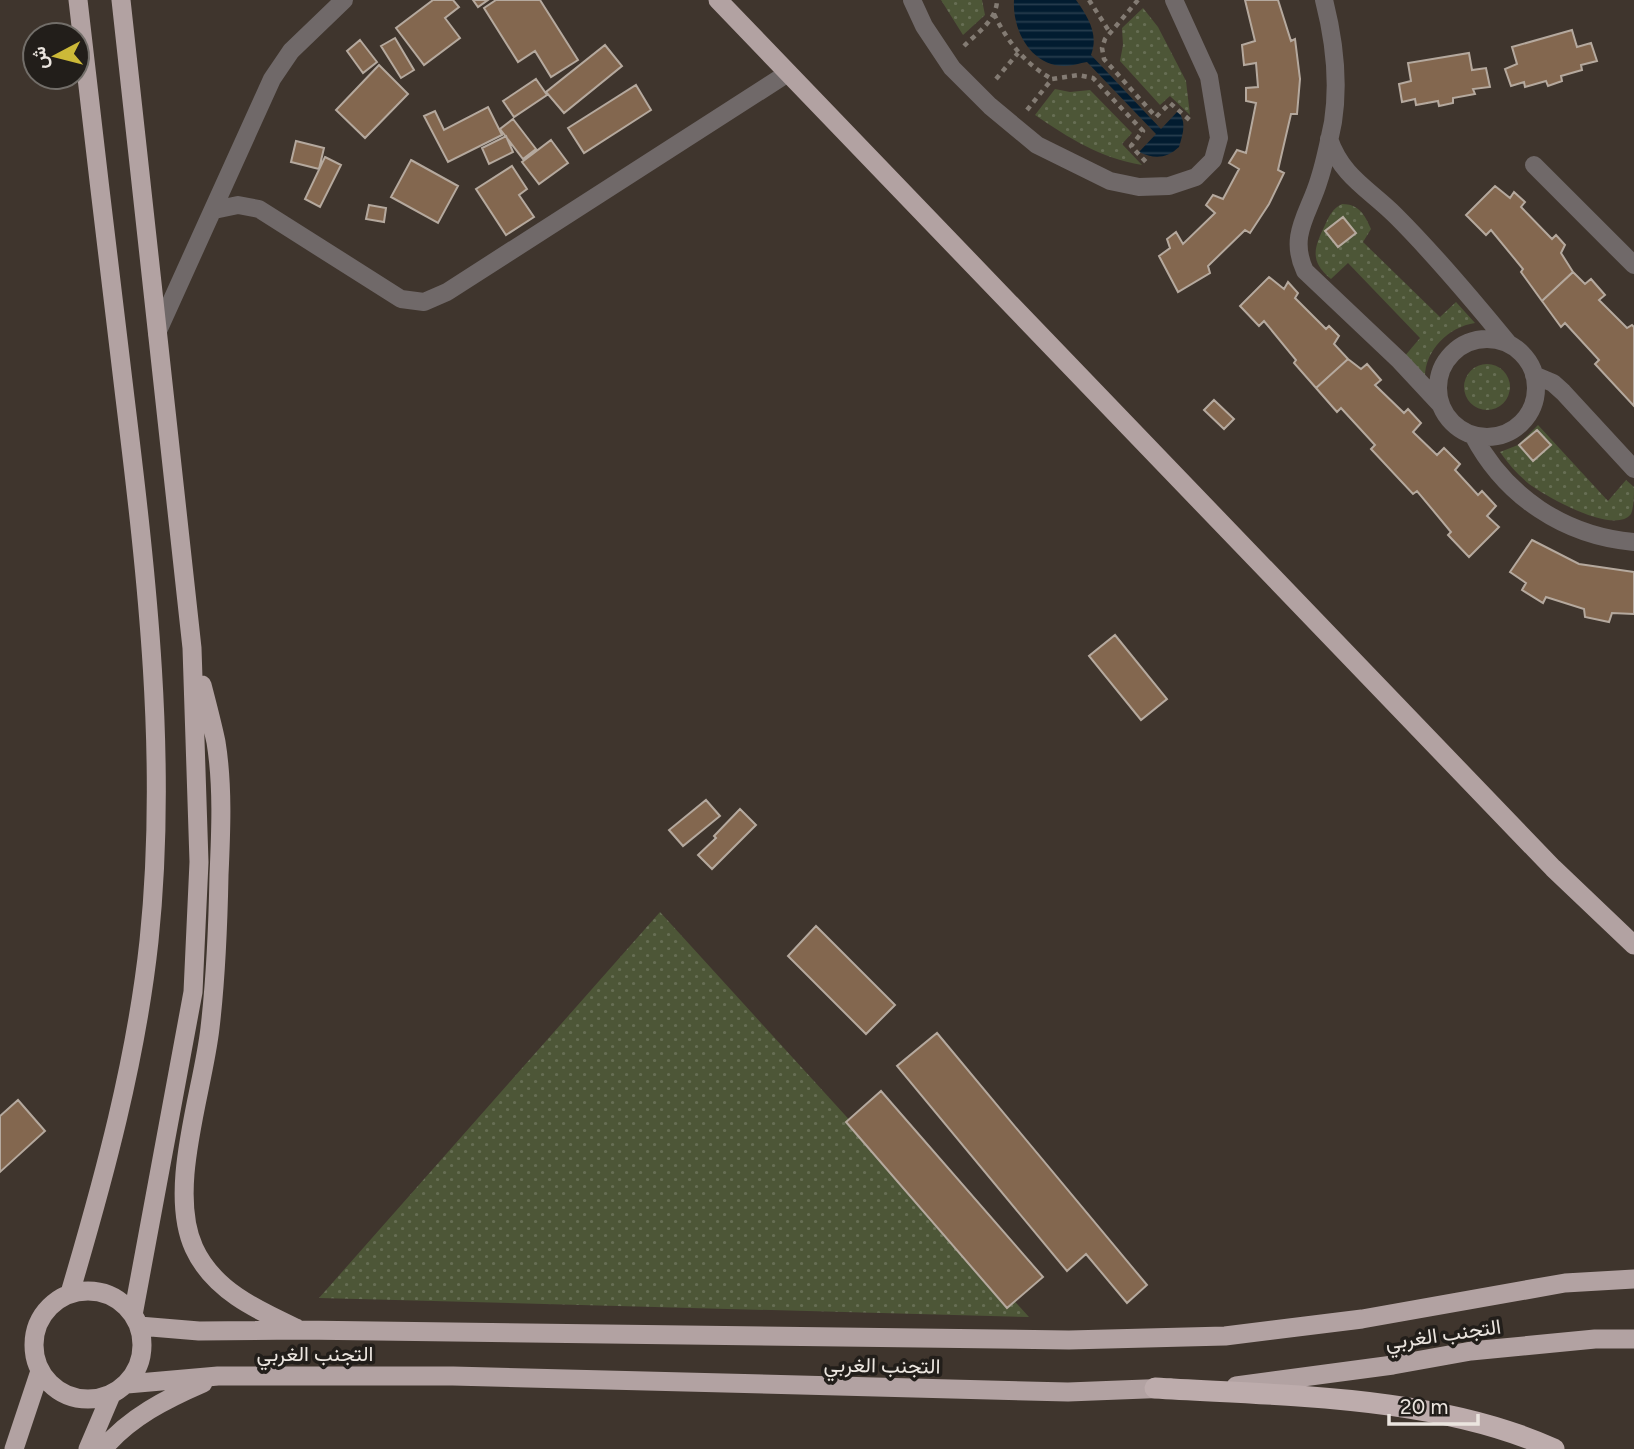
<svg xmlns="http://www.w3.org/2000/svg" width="1634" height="1449" viewBox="0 0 1634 1449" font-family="Figtree,Vazirmatn,sans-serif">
	<defs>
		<pattern id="grass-dots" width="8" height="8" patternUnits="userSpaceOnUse" patternTransform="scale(1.75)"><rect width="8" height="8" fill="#4d5637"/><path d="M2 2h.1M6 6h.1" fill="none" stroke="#676e54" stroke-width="1.8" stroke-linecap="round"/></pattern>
		<pattern id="water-rules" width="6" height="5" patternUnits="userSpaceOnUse" patternTransform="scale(1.75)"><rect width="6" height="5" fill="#021c30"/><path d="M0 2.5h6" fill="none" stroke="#273d4e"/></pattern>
	</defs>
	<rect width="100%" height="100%" fill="#3f352d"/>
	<!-- grass -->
	<path fill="url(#grass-dots)" d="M 941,0 L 982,0 L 985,15 L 963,35 Z
		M 1143,8 L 1158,27 L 1186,81 L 1190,115 L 1170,96 L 1160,105 L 1120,61 L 1123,45 L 1122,28 Z
		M 1055,89 L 1070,92 L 1090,90 L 1132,133 L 1122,144 L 1142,165 C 1100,158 1069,138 1035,115 Z
		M 1342,204 C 1359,204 1365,215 1371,229 L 1363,242 L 1440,317 L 1456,302 L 1475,323 C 1448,327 1424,351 1425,379 L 1404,357 L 1420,338 L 1348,263 L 1331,279 C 1309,261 1314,248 1325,225 C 1329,216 1333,208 1342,204 Z
		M1464 387a23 23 0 1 1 46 0a23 23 0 1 1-46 0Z
		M 1538,425 L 1608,501 L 1626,480 L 1634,487 C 1634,495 1634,507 1631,514 C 1615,535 1551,499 1535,488 C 1521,479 1510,466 1500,452 L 1518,445 Z
		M 660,912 L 1029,1317 L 319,1298 Z"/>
	<!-- water -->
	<path fill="url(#water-rules)" d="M 1014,0 L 1076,0 C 1088,17 1099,34 1091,55 L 1161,129 L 1178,111 C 1187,122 1183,134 1179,147 C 1166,159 1154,159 1139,152 L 1156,134 L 1087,62 C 1080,63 1072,66 1065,66 C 1031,66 1012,30 1014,0 Z"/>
	<!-- building -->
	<path fill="#83674f" stroke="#b5a99e" stroke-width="2" d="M 433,0 L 453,0 L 459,7 L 445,18 L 460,38 L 424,65 L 396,28 Z
		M 473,0 L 488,0 L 478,7 Z
		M 496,0 L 540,0 L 578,60 L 551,77 L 535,51 L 518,62 L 484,8 Z
		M 1245,0 L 1278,0 L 1291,41 L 1295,39 L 1300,79 L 1297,114 L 1291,114 L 1278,170 L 1284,173 L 1269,204 L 1250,233 L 1245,230 L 1208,266 L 1210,273 L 1178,292 L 1159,256 L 1170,248 L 1167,239 L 1176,232 L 1183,244 L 1215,213 L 1206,205 L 1213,195 L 1223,199 L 1239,169 L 1229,163 L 1237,150 L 1246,153 L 1256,103 L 1246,101 L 1246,88 L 1258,87 L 1256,63 L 1244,65 L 1242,45 L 1255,41 Z
		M 1572,30 L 1577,47 L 1591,43 L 1597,61 L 1581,65 L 1582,70 L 1561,76 L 1562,81 L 1548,86 L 1546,81 L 1525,87 L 1524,82 L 1511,86 L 1505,69 L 1517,64 L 1512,47 Z
		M 395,38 L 414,70 L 401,78 L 381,46 Z
		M 360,40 L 377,62 L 363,73 L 347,51 Z
		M 605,45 L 622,66 L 564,113 L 546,92 Z
		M 1469,53 L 1472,70 L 1486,68 L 1490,87 L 1473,89 L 1475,94 L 1453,98 L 1453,103 L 1439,106 L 1438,101 L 1416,105 L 1415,99 L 1402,102 L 1399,84 L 1411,81 L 1408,63 Z
		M 379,65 L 408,94 L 365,138 L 336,110 Z
		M 536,79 L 547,95 L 514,117 L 503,101 Z
		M 636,85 L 651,110 L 584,153 L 568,128 Z
		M 488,107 L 502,135 L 448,162 L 424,116 L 435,111 L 444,130 Z
		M 513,119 L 536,149 L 523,159 L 500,129 Z
		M 506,136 L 513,152 L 489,164 L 482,148 Z
		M 551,140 L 568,163 L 539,184 L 522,162 Z
		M 296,141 L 324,148 L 319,169 L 291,162 Z
		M 325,157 L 341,165 L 320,207 L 305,199 Z
		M 411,160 L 458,186 L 438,223 L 391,197 Z
		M 512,166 L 527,189 L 519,195 L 534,217 L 506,235 L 476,189 Z
		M 1495,186 L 1510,198 L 1514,192 L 1525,202 L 1521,207 L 1552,239 L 1556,235 L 1565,245 L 1561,253 L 1573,272 L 1542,301 L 1521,272 L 1523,269 L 1491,230 L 1486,235 L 1466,215 Z
		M 369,205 L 386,208 L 384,222 L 366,219 Z
		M 1343,217 L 1356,233 L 1338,247 L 1325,231 Z
		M 1573,272 L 1585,284 L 1591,279 L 1605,295 L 1599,300 L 1627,328 L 1632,325 L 1634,327 L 1634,406 L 1595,364 L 1599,360 L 1565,323 L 1561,327 L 1542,301 Z
		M 1269,277 L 1284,289 L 1288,282 L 1298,293 L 1295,298 L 1326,329 L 1329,326 L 1339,336 L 1334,344 L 1348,359 L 1316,388 L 1294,363 L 1296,360 L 1264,321 L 1259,326 L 1240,306 Z
		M 1348,359 L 1361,369 L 1367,364 L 1381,380 L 1375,385 L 1404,413 L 1408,409 L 1421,423 L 1413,432 L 1437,455 L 1444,448 L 1460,464 L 1455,470 L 1478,495 L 1482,491 L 1496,506 L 1487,516 L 1499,527 L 1469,557 L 1448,535 L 1451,532 L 1417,491 L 1413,494 L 1371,449 L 1375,445 L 1341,408 L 1337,412 L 1316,388 Z
		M 1214,400 L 1234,419 L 1224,429 L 1204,410 Z
		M 1537,430 L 1551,445 L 1533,461 L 1519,445 Z
		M 1532,540 L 1579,564 L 1634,572 L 1634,614 L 1612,613 L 1609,622 L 1585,617 L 1584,609 L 1546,597 L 1543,603 L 1522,590 L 1526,583 L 1510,572 Z
		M 1115,635 L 1167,699 L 1141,720 L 1089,656 Z
		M 706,800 L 720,816 L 683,846 L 669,830 Z
		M 740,809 L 756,825 L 712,869 L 698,855 L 716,838 L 714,836 Z
		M 816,926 L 895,1005 L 866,1034 L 788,956 Z
		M 937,1033 L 1147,1285 L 1127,1303 L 1086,1254 L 1067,1271 L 897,1066 Z
		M 881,1091 L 1043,1277 L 1007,1308 L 846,1122 Z
		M 18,1100 L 45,1131 L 0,1172 L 0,1116 Z"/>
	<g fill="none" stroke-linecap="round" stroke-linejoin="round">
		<!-- path -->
		<path stroke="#837b73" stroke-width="4.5" stroke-dasharray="5 5" stroke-linecap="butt" d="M 1089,0 L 1109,31
			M 1138,0 L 1105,39 L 1102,48 L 1104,59 L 1156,117 L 1170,103 L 1192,122
			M 994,14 C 1007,41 1025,64 1052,79
			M 964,46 C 977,33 997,20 997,0
			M 996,79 L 1018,53
			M 1027,110 L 1052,79 L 1078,75 L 1093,78 L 1143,131 L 1131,146 L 1147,163"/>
		<!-- pedestrian -->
		<path stroke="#706969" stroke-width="18" d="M 912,0 L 924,26 L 952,68 L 990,106 L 1037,145 L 1110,181 L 1139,187 L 1169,186 L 1196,177 L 1213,160 L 1219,138 L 1209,77 L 1174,0"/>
		<!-- minor -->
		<path stroke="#706969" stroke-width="18" d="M 1324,0 C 1334,39 1339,83 1333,122 C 1329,141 1325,162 1319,180 C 1309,214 1288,235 1305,271 L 1400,361 L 1441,405
			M 1329,139 C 1342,177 1369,189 1396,216 C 1436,256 1472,299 1508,343
			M 1534,165 L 1634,265
			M 214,210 L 238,205 L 259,209 L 401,299 L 424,302 L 447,292 L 788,73
			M 157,333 L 272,79 L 291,51 L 344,0
			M1438 388a49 49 0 1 1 98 0a49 49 0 1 1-98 0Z
			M 1534,375 L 1553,383 L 1563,392 L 1634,469
			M 1473,435 C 1505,496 1564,536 1634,542"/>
		<!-- trunk -->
		<path stroke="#b2a2a2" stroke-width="19" d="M 121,0 L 192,648 L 199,862 L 193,992 L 133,1315
			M 718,0 L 1553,868 L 1634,945
			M 202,685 C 207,704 212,723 216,742 C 223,785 221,831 219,875 C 218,926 216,977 210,1028 C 203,1092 167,1189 194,1248 C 213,1290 257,1310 296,1328
			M34 1345a54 54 0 1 1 108 0a54 54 0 1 1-108 0Z
			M 70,1293 C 104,1178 136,1061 149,941 C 168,759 147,578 125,398 C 109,265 93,133 78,0
			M 139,1326 L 199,1331 L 300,1330 L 1069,1340 L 1225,1336 L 1362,1319 L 1565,1283 L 1634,1279
			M 127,1384 L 218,1376 L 453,1376 L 1068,1392 L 1171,1388
			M 1236,1386 L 1393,1365 L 1471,1351 L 1595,1339 L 1634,1339
			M 14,1449 L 40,1371
			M 88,1449 L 111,1395
			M 103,1449 C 130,1417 166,1399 203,1383"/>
		<!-- motorway -->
		<path stroke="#bdacac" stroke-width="21" d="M 1155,1388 C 1284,1396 1435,1395 1554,1449"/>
	</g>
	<g text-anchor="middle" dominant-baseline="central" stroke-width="7" stroke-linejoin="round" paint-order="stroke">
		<!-- street labels -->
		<g font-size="21" fill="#ebe5df" stroke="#221e1a">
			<text transform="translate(1443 1334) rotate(-8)">التجنب الغربي</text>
			<text x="315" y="1353">التجنب الغربي</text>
			<text transform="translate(882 1365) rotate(1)">التجنب الغربي</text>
		</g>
	</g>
	<!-- north arrow -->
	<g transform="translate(56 56) rotate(263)"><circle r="33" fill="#221e1a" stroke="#726e69" stroke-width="2"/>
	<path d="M0-5L12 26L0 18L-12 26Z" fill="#ccb938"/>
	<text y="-10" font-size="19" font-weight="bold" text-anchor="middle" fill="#ebe5df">ش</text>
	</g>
	<!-- scale -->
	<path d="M1389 1414v10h89v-10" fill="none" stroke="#ebe5df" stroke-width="3.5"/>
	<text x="1400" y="1414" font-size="21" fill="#ebe5df" stroke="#221e1a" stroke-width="5" paint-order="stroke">20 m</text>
</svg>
